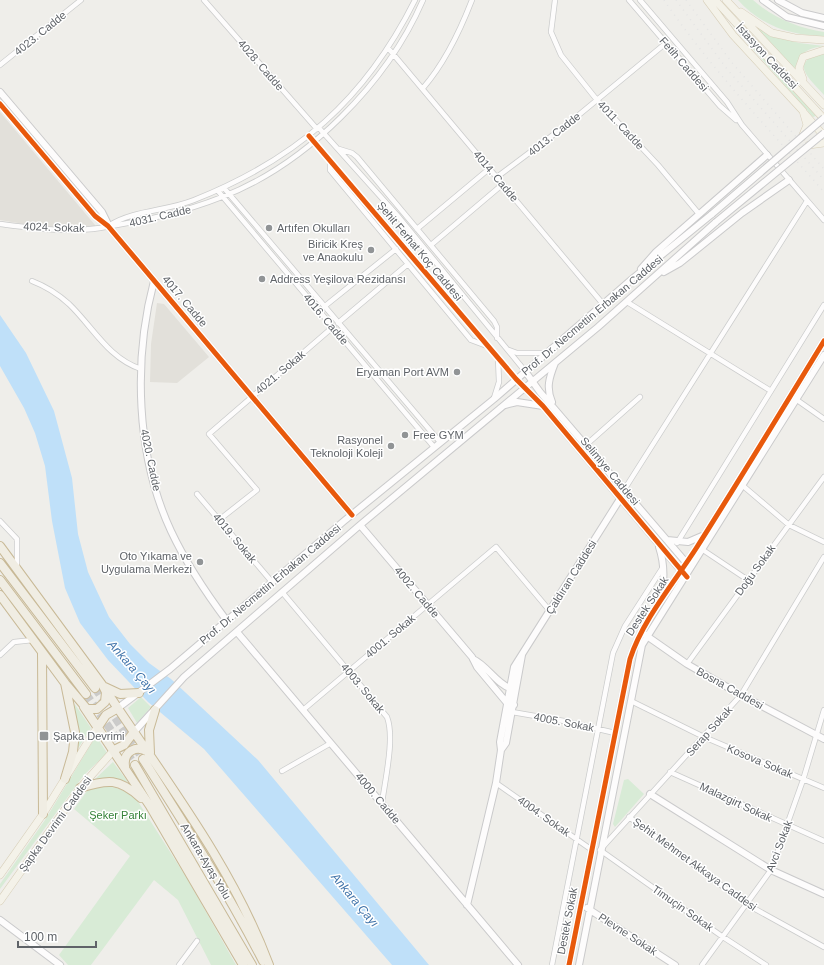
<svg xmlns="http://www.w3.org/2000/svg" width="824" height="965" viewBox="0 0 824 965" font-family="Helvetica,sans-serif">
	<rect width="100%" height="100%" fill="#efeeea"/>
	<!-- education -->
	<path fill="#e2e0da" d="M 0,112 L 95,225 L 95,226 L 70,228 L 30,225 L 0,220 Z
		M 157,303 L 164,304 L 209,357 L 177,383 L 150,382 L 151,344 Z"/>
	<!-- green -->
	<path fill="#d8ebd6" d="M 738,0 L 753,0 C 773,18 798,28 824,32 L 824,36 C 791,36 760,25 738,0 Z
		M 731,24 L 761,55 L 816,116 L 813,117 Z
		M 757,27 L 770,35 L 799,43 L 824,46 C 808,48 797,53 797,71 L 756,29 Z
		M 824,52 L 824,95 C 808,77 788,62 824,52 Z
		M 141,697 L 151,707 L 137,723 L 128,708 Z
		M 74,703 L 91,728 L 77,750 L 78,727 Z
		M 96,736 L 107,753 L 84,775 L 0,889 L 0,884 L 45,820 Z
		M 113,762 L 128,782 L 115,778 L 94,780 Z
		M 628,779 L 644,794 L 615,827 L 613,824 L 624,780 Z
		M 98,786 C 115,786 124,789 137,800 L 188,880 L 236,965 L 211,965 L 178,900 L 154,880 L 91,965 L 68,965 L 59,955 L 130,856 L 74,809 L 87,791 Z"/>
	<!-- water -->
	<path fill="#bfe0f9" d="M 0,315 L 26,353 L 54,411 L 72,478 L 78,534 L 88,572 L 109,617 L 130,644 L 149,663 L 171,679 L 258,760 L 429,965 L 392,965 L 204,749 L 148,702 L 108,660 L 80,623 L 65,588 L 52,521 L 45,466 L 35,433 L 24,408 L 0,366 Z"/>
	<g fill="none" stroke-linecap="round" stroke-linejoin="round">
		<!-- highway-tunnel -->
		<path stroke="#cbcbca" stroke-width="8" stroke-dasharray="8 4" stroke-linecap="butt" d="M 95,688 L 143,759
			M 86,694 L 135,765"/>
		<defs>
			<path id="street" d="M 204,0 L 317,129
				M 555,0 L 551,32 L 561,55 L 597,100 L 658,165 L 699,214
				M 629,0 L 720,106 L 736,120
				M 640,0 L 727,102 L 742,125 L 824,220
				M 388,48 L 603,304
				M 0,65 L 81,0
				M 423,88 C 445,63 460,31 472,0
				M 319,128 L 397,215 L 525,371
				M 309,136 L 516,379
				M 339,149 L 352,153 L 357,157 L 494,321 L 497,327 L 497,338
				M 330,160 L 330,170 L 471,340 L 487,346
				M 497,177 L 569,123 L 666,43
				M 224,188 L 440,442
				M 218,191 L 434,447
				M 0,224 C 32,228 67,233 100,228 C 142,221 182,213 222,197 C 307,164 387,83 423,0
				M 110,225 C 134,210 167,211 194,200 C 297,159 365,100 415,0
				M 417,229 L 490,168
				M 431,245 L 503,184
				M 32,281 C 45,286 58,294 69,304 C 93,327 108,358 141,369
				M 627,302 L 771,391
				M 325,306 L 396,249
				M 338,323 L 408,264
				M 509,350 L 517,353 L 546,353
				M 494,398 L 499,382 L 498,358
				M 797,400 L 824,419
				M 586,445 L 640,397
				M 742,485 L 789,525 L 824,542
				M 624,490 L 807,201
				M 197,494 L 272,582
				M 219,520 L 257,490 L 209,434 L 333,327
				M 0,521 L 17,539 L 17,568
				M 677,543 L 824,305
				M 703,550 L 748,580
				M 282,592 L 387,717 C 395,738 385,780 382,803
				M 0,655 L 14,642 L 33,640
				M 687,664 L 824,477
				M 631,701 L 704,737 L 824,788
				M 303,710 L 496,547 L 550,611
				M 512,712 L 564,721 L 615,733
				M 282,771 L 331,743
				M 670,772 L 824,841
				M 496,783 L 592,850
				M 629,817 L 748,905 L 824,947
				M 179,965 L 197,941
				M 552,965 L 613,653 L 625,626 L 663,567
				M 702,965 L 771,870 L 803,780 L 824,710
				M 766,965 L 723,937 L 600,850 L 741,695 L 824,557"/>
			<path id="secondary" d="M 763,0 L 787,17 L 824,26
				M 778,0 L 802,13 L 824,18
				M 0,92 L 102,212 L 108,224
				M 0,104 L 95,216 L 108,226 L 352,515
				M 641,269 L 656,252 L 767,155
				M 664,272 L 680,263 L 742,213 L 789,180
				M 154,281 C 133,360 136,456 171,531 C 186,563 206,593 227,621
				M 525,371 L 540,392 L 689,566
				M 516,379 L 543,406 L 683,573
				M 552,402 C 546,388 549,378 555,363
				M 505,405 L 517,402 L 543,406
				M 360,525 L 472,657 L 477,667 L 507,703 L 514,705
				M 667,540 L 688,542 L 702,536
				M 659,547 C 665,565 665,581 660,600
				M 237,632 L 518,965
				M 644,634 L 687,664 L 741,695 L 824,739
				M 473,659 C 488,666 496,684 512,689
				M 118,708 L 170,669 L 344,521 L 494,399 L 632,279 L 712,214
				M 134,732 L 184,677 L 360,525 L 598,327 L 716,222
				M 501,750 L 506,743 L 522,655
				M 650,794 L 771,870 L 824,894
				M 467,905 L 496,783 L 501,750 L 500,742 L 514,667 L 620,499
				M 587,908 L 675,965
				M 0,920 L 60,965
				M 569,965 L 630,659 C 643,619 674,583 697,547 C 740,479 782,410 824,341
				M 579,965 L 642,645 L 824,355"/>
			<path id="primary" d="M 707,0 L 733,35 L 803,111 L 807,125 L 802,137
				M 715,0 L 824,119
				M 726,0 L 824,105
				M 741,12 L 772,33 L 795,38 L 824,40
				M 803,79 L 799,68 L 803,57 L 824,50
				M 805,114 L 824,136
				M 809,145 L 824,143
				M 0,875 L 43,814 L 94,732 L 98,727
				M 0,901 L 80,788 L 114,750"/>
			<path id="highway" d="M 0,546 L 103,686 L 106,692 L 105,702 L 97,709 L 87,709 L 65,683
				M 0,563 L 95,688
				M 0,580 L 86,694
				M 0,595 L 65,683 L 75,732 L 73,752 L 65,779
				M 42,653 L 43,814
				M 103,686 C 162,776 231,863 269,965
				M 105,687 L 120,694 L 139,693
				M 84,707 L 150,806 L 243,965
				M 98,727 L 106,715 L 118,708
				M 114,750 L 124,745 L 134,732
				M 150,753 L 149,730 L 155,710
				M 143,759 C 185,825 227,891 263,961
				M 135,765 L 252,965
				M 125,766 C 123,752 136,744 148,752
				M 80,788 C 108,779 119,778 141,798"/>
		</defs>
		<!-- street casing -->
		<use href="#street" stroke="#cbcccc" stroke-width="6"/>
		<!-- secondary casing -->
		<use href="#secondary" stroke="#cacacb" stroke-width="8"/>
		<!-- primary casing -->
		<use href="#primary" stroke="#d7ceb8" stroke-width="8"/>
		<!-- highway casing -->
		<use href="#highway" stroke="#c8b996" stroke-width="10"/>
		<!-- street -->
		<use href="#street" stroke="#fdfcfc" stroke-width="4.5"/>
		<!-- secondary -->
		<use href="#secondary" stroke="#fdfcfc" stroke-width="6"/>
		<!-- primary -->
		<use href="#primary" stroke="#f4f2e9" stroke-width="7"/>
		<!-- highway -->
		<use href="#highway" stroke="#f0ede3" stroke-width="8"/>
		<!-- rail -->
		<path stroke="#e4e4e4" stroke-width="1.5" stroke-dasharray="1 5" stroke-linecap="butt" d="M 664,0 C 711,69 769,129 824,192
			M 676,0 L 727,69 L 824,180
			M 686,0 L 733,64 L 824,169"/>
		<defs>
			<path id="secondary-bridge" d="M 712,214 L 824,118
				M 716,222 L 824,133"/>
		</defs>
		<!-- secondary-bridge casing -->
		<use href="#secondary-bridge" stroke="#cacacb" stroke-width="8" stroke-linecap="butt"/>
		<!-- secondary-bridge -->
		<use href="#secondary-bridge" stroke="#fdfcfc" stroke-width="6"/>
		<defs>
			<path id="cycleway" d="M 0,104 L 95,216 L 108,226 L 352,515
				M 309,136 L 516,379 L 543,406 L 687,577
				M 569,965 L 630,659 C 643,619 674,583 697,547 C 740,479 782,410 824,341"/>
		</defs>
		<!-- cycleway casing -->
		<use href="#cycleway" stroke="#fff" stroke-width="8"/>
		<!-- cycleway -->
		<use href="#cycleway" stroke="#e8590c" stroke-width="5"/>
	</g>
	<!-- markers -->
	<g fill="#919496" stroke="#fff" stroke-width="1.5">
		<circle cx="269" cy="228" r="4"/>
		<circle cx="371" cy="250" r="4"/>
		<circle cx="262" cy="279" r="4"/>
		<circle cx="457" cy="372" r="4"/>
		<circle cx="405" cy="435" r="4"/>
		<circle cx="391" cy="446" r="4"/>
		<circle cx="200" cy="562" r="4"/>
		<rect x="39" y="731" width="10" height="10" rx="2"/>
	</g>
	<g text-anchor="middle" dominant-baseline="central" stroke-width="3" stroke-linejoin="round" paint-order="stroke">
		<!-- street labels -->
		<g font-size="11" fill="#5f6368" stroke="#fff">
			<text transform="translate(40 33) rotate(-39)">4023. Cadde</text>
			<text transform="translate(767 56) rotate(47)">İstasyon Caddesi</text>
			<text transform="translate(684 64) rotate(49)">Fetih Caddesi</text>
			<text transform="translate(261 65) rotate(49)">4028. Cadde</text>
			<text transform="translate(621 125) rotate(47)">4011. Cadde</text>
			<text transform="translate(554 134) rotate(-38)">4013. Cadde</text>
			<text transform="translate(496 176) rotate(50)">4014. Cadde</text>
			<text transform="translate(160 216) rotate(-13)">4031. Cadde</text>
			<text transform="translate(54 227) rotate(2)">4024. Sokak</text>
			<text transform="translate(420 251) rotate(50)">Şehit Ferhat Koç Caddesi</text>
			<text transform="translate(185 301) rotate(50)">4017. Cadde</text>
			<text transform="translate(592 315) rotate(-40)">Prof. Dr. Necmettin Erbakan Caddesi</text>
			<text transform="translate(326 319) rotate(50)">4016. Cadde</text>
			<text transform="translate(280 372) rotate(-40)">4021. Sokak</text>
			<text transform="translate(151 460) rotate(78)">4020. Cadde</text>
			<text transform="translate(610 471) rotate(50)">Selimiye Caddesi</text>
			<text transform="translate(235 538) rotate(50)">4019. Sokak</text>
			<text transform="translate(755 570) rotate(-54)">Doğu Sokak</text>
			<text transform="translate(571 577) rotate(-58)">Çaldıran Caddesi</text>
			<text transform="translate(270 584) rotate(-40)">Prof. Dr. Necmettin Erbakan Caddesi</text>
			<text transform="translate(417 592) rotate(50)">4002. Cadde</text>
			<text transform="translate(647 606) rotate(-57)">Destek Sokak</text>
			<text transform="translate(390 636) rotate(-40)">4001. Sokak</text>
			<text transform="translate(363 688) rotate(50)">4003. Sokak</text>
			<text transform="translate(730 688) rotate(29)">Bosna Caddesi</text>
			<text transform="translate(564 722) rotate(11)">4005. Sokak</text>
			<text transform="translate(709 731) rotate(-48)">Serap Sokak</text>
			<text transform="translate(760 761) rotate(23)">Kosova Sokak</text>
			<text transform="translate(378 798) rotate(50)">4000. Cadde</text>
			<text transform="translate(736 802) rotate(25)">Malazgirt Sokak</text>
			<text transform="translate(544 816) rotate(35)">4004. Sokak</text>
			<text transform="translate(55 824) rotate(-54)">Şapka Devrimi Caddesi</text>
			<text transform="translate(779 846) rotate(-69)">Avci Sokak</text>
			<text transform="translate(206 861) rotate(59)">Ankara-Ayaş Yolu</text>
			<text transform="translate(695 864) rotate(36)">Şehit Mehmet Akkaya Caddesi</text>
			<text transform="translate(683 908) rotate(35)">Timuçin Sokak</text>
			<text transform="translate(567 921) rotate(-79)">Destek Sokak</text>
			<text transform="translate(628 934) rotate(33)">Plevne Sokak</text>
		</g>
		<!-- poi labels -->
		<g font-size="11" fill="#5f6368" stroke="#fff" text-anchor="start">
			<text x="277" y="228">Artıfen Okulları</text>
			<text x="363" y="244" text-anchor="end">Biricik Kreş<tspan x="363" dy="13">ve Anaokulu</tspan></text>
			<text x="270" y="279">Address Yeşilova Rezidansı</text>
			<text x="449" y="372" text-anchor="end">Eryaman Port AVM</text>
			<text x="413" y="435">Free GYM</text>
			<text x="383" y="440" text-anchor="end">Rasyonel<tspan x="383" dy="13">Teknoloji Koleji</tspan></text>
			<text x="192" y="556" text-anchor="end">Oto Yıkama ve<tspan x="192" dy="13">Uygulama Merkezi</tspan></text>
			<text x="53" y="736">Şapka Devrimi</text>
		</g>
		<!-- park labels -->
		<g font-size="11" fill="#348238" stroke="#fff">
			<text x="118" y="815">Şeker Parkı</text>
		</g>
		<!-- water labels -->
		<g font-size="12" font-style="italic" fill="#4174aa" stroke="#fff">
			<text transform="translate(132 667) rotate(49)">Ankara Çayı</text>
			<text transform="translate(355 900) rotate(50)">Ankara Çayı</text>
		</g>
	</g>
	<!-- scale -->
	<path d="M18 941v6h78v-6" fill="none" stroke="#5f6368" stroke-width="2"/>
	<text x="24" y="941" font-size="12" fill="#5f6368" stroke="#ffffff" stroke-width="3" paint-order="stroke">100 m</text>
</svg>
